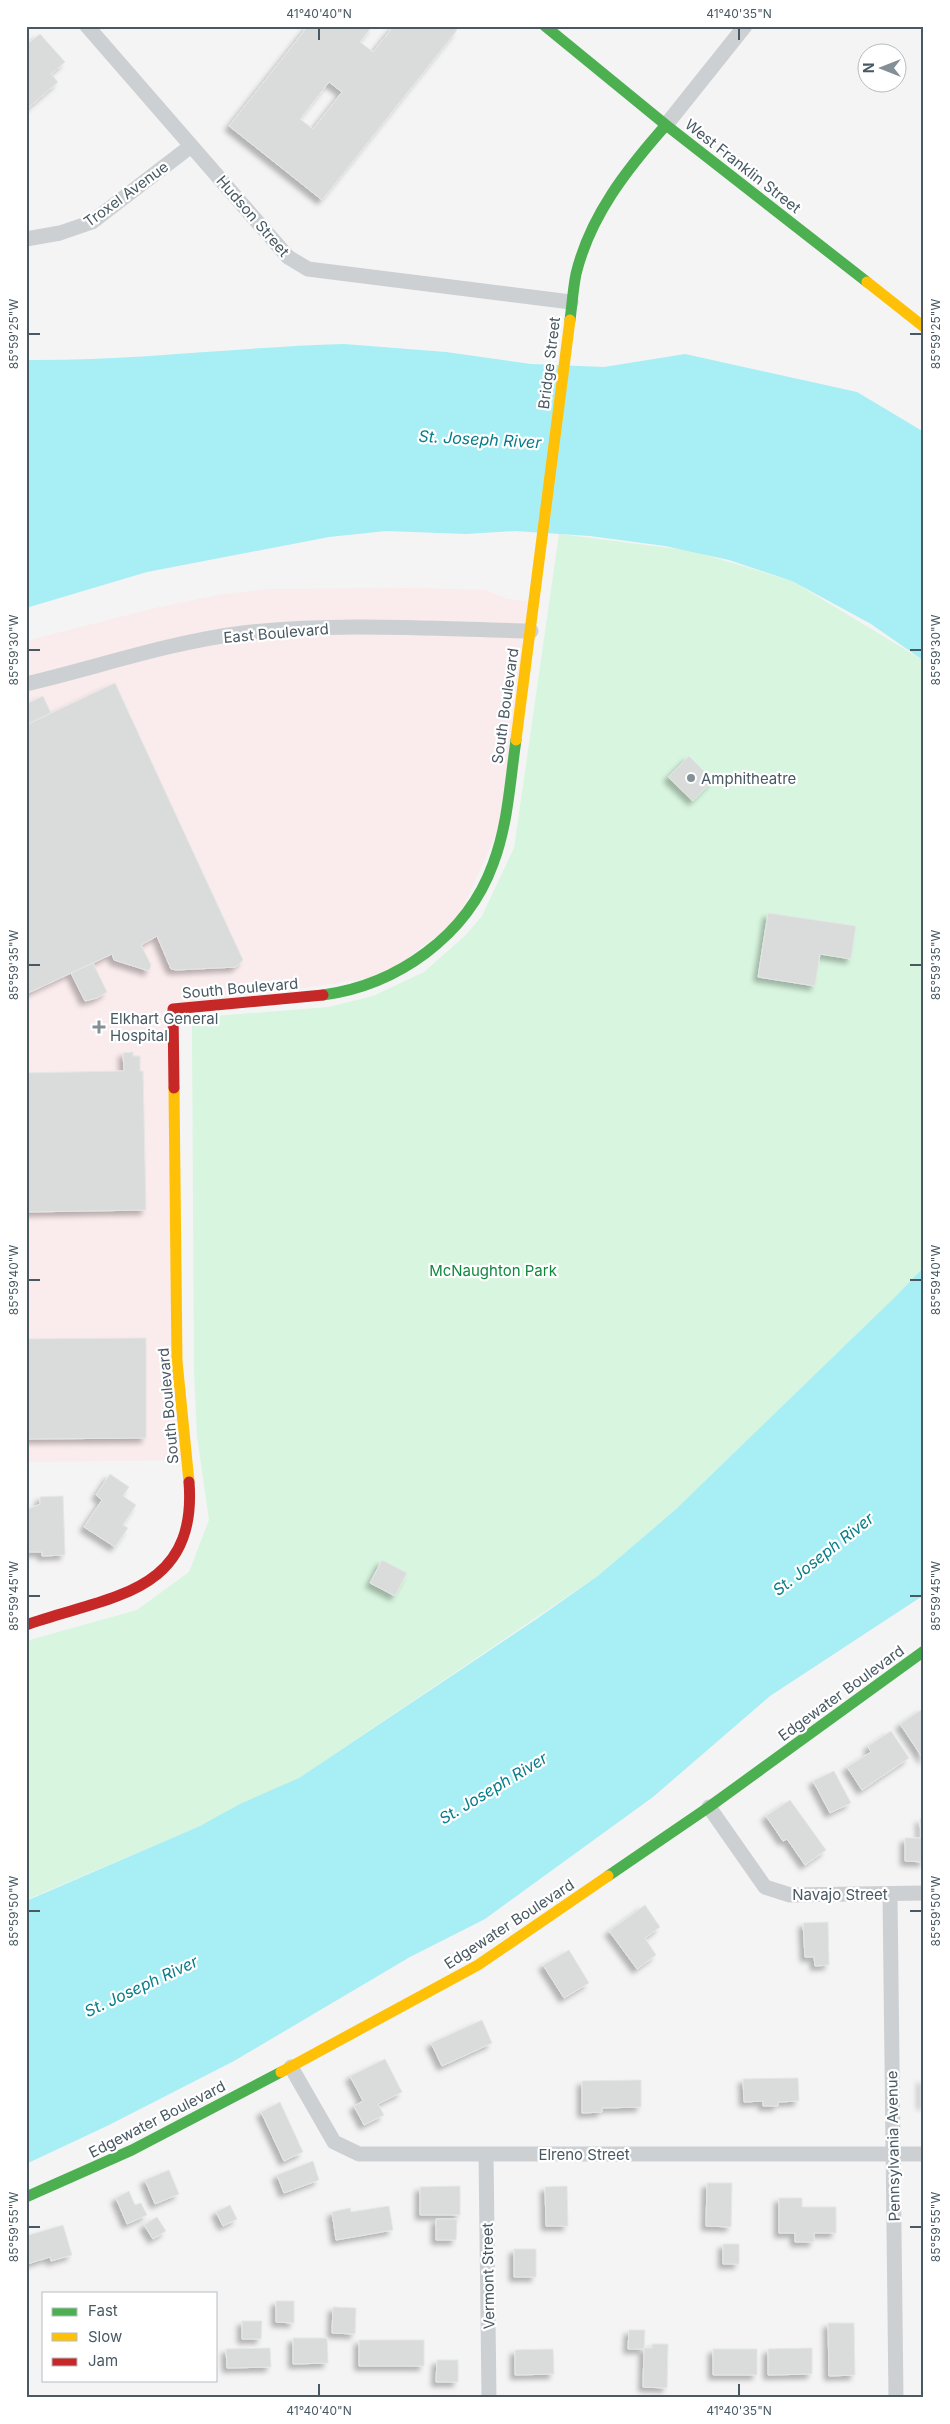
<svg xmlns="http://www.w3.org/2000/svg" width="950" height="2424" viewBox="0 0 950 2424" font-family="Inter,sans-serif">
	<defs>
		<filter id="shadow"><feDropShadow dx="-4.5" dy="4.5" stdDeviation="2.5" flood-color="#0004"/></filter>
	</defs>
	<rect width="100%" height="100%" fill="#f4f4f4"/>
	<!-- medical -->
	<path fill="#faebec" d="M 418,588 L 486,590 L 507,599 L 532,602 L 502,821 L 457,921 L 383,976 L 172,1008 L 185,1460 L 26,1462 L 26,641 L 155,608 L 223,594 L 270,589 Z"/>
	<!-- green -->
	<path fill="#d7f5df" d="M 559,534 L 693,551 L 792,581 L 924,661 L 924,1267 L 896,1296 L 675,1510 L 599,1575 L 299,1778 L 200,1826 L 26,1900 L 26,1641 L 137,1610 L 189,1572 L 209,1520 L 197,1436 L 194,1371 L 192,1026 L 202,1017 L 329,1007 L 373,996 L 424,972 L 466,935 L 482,916 L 514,848 Z"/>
	<!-- water -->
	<path fill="#a8eef5" d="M 344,344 L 446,352 L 531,364 L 604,367 L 685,354 L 857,392 L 924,432 L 924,661 L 871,624 L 792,581 L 729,560 L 665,546 L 590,536 L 515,531 L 466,534 L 386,531 L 329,537 L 147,572 L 26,608 L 26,360 C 132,361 238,347 344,344 Z
		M 924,1267 L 924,1595 L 770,1696 L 653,1797 L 485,1919 L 410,1957 L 234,2061 L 109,2125 L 26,2164 L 26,1901 L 200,1826 L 240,1804 L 299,1778 L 535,1620 L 599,1575 L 675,1510 L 896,1296 Z"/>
	<!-- building -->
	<path fill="#dadcdc" stroke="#e5e6e6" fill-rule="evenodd" filter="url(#shadow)" d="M 308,26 L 372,26 L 360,42 L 373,52 L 394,26 L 453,26 L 457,30 L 322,200 L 229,126 ZM 329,82 L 342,92 L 313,129 L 300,119 Z
		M 40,34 L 65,62 L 51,74 L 58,82 L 26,110 L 26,45 Z
		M 115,683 L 243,960 L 236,967 L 176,970 L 171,969 L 157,936 L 141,945 L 151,965 L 149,971 L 114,960 L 112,954 L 26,994 L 26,725 Z
		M 43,696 L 51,713 L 26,725 L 26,704 Z
		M 689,756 L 713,780 L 693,801 L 668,777 Z
		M 768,913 L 856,926 L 851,959 L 820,954 L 815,986 L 758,977 Z
		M 93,963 L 107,992 L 97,998 L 85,1001 L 71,973 Z
		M 133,1052 L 133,1056 L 140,1056 L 140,1071 L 143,1071 L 146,1210 L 26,1212 L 26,1073 L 124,1071 L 123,1053 Z
		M 146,1338 L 146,1438 L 26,1439 L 26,1339 Z
		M 110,1474 L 129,1487 L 123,1496 L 136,1505 L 123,1525 L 128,1528 L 115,1547 L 84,1527 L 102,1500 L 96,1495 Z
		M 63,1496 L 65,1555 L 42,1556 L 42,1552 L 26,1552 L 26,1510 L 40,1504 L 40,1497 Z
		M 382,1560 L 407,1573 L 395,1596 L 370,1583 Z
		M 924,1708 L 924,1760 L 900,1724 Z
		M 891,1731 L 909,1758 L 862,1790 L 847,1767 L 871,1752 L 868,1746 Z
		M 834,1771 L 851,1803 L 830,1813 L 813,1781 Z
		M 790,1800 L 826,1850 L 805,1865 L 787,1839 L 783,1841 L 766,1816 Z
		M 920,1819 L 924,1819 L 924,1838 L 921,1838 Z
		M 905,1838 L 924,1838 L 924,1862 L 905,1861 Z
		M 645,1905 L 660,1927 L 645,1938 L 656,1955 L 637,1969 L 609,1931 Z
		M 828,1922 L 829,1965 L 815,1966 L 814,1957 L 805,1957 L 803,1923 Z
		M 569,1950 L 589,1983 L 564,1998 L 543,1965 Z
		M 482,2020 L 492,2043 L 442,2066 L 431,2043 Z
		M 385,2059 L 402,2092 L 378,2104 L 384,2115 L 364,2125 L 354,2106 L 363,2101 L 350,2076 Z
		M 798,2078 L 799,2101 L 778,2102 L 778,2106 L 763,2106 L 763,2101 L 744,2102 L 743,2079 Z
		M 922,2079 L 924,2079 L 924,2105 L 922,2105 Z
		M 641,2080 L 641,2107 L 602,2108 L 602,2112 L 582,2113 L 582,2081 Z
		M 280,2102 L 303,2152 L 284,2161 L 261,2112 Z
		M 313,2161 L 319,2180 L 284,2193 L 277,2175 Z
		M 169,2170 L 179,2194 L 155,2204 L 145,2180 Z
		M 707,2183 L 732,2183 L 731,2227 L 706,2226 Z
		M 460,2186 L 460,2215 L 420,2215 L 420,2187 Z
		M 567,2186 L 568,2226 L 546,2226 L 545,2187 Z
		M 129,2191 L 135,2205 L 141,2203 L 147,2215 L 127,2224 L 116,2198 Z
		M 779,2198 L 802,2198 L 802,2207 L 836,2207 L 836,2233 L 814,2233 L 814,2242 L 795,2242 L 795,2233 L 779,2233 Z
		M 230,2205 L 237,2219 L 223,2226 L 216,2212 Z
		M 389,2206 L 393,2230 L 336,2240 L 332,2212 L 350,2208 L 351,2212 Z
		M 157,2217 L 166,2231 L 153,2239 L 144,2225 Z
		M 436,2219 L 457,2219 L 456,2240 L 436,2240 Z
		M 63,2225 L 72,2255 L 51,2261 L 50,2257 L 27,2264 L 26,2236 Z
		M 723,2244 L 739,2244 L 739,2264 L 723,2264 Z
		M 514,2249 L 536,2249 L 536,2277 L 514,2277 Z
		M 276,2301 L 294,2301 L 294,2323 L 276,2322 Z
		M 333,2307 L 356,2308 L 355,2334 L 332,2333 Z
		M 242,2321 L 262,2321 L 261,2339 L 242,2339 Z
		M 828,2323 L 854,2323 L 855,2375 L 829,2376 Z
		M 629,2330 L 645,2330 L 644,2349 L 628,2349 Z
		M 293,2338 L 327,2338 L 328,2363 L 293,2364 Z
		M 359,2340 L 424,2340 L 424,2366 L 359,2366 Z
		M 652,2344 L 668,2344 L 667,2388 L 643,2387 L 644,2348 L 652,2348 Z
		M 270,2348 L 271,2367 L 227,2368 L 226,2349 Z
		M 812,2348 L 812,2374 L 768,2375 L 768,2349 Z
		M 553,2349 L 554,2374 L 515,2375 L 515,2350 Z
		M 713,2349 L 757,2349 L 757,2375 L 713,2375 Z
		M 437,2360 L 458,2360 L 458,2382 L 436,2382 Z"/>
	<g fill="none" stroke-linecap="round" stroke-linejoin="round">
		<!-- street -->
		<path stroke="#cdd0d3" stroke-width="15" d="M 87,26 L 288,257 L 308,269 L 571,302
			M 666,125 L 745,26
			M 26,239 L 60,233 L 92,222 L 191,146
			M 26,684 C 98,667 170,642 243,633 C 338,622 436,629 531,631
			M 709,1807 L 765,1887 L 790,1895 L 924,1893
			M 890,1894 L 896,2398
			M 291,2067 L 334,2142 L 359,2154 L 924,2154
			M 486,2154 L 489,2398"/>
		<!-- fast -->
		<path stroke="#4caf50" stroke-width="11" d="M 545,26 L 666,125 L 867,282
			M 570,320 C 572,305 573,289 576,274 C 590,216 627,169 666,125
			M 323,995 C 397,985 467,936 493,864 C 508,825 510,781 516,740
			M 608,1876 L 709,1807 L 924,1651
			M 26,2197 L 132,2150 L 281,2072"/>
		<!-- slow -->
		<path stroke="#ffc107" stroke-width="11" d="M 867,282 L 924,327
			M 516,740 L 570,320
			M 174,1088 L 177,1361 L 189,1482
			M 281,2072 L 478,1965 L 608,1876"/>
		<!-- jam -->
		<path stroke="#c62828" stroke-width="11" d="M 174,1088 L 173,1009 L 323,995
			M 26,1625 C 107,1596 198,1595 189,1482"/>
	</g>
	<!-- ticks -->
	<path fill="none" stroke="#485963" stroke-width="2" d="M 319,28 L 319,40M 739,28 L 739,40M 28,334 L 40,334M 910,334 L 922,334M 28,650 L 40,650M 910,650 L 922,650M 28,965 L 40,965M 910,965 L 922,965M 28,1280 L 40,1280M 910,1280 L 922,1280M 28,1596 L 40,1596M 910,1596 L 922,1596M 28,1911 L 40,1911M 910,1911 L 922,1911M 28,2227 L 40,2227M 910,2227 L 922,2227M 319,2384 L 319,2396M 739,2384 L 739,2396"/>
	<!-- markers -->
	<g fill="#848f96" stroke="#fff" stroke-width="2">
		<circle cx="691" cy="778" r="5"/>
		<path d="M96.5 1019.5h5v5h5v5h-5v5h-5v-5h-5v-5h5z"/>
	</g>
	<g text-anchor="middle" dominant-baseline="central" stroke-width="4.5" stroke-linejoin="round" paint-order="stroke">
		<!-- street labels -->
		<g font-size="15" fill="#485963" stroke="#fff">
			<text transform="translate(743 166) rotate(38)">West Franklin Street</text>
			<text transform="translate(126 194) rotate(-36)">Troxel Avenue</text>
			<text transform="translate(253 216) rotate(49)">Hudson Street</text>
			<text transform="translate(549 363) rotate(-83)">Bridge Street</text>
			<text transform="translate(276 633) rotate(-5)">East Boulevard</text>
			<text transform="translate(505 706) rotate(-82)">South Boulevard</text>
			<text transform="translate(240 988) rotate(-5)">South Boulevard</text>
			<text transform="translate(168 1406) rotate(-95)">South Boulevard</text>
			<text transform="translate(841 1693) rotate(-36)">Edgewater Boulevard</text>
			<text x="840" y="1894">Navajo Street</text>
			<text transform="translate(509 1924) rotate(-33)">Edgewater Boulevard</text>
			<text transform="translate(157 2119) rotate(-27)">Edgewater Boulevard</text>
			<text transform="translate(893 2146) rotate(-91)">Pennsylvania Avenue</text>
			<text x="584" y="2154">Elreno Street</text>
			<text transform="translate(488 2276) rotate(-91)">Vermont Street</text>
		</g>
		<!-- poi labels -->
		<g font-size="15" fill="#485963" stroke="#fff" text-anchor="start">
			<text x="701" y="778">Amphitheatre</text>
			<text x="110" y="1018">Elkhart General<tspan x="110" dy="17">Hospital</tspan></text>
		</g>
		<!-- park labels -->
		<g font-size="15" fill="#0e893e" stroke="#fff">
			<text x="493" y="1270">McNaughton Park</text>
		</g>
		<!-- water labels -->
		<g font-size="16" font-style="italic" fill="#057d8a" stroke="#fff">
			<text transform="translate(480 439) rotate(3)">St. Joseph River</text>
			<text transform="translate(823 1554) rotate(-38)">St. Joseph River</text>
			<text transform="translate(493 1788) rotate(-31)">St. Joseph River</text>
			<text transform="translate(141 1986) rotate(-25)">St. Joseph River</text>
		</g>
	</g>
	<!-- border -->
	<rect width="950" height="2424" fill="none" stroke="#ffffff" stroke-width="55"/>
	<!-- legend -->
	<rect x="42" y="2292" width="175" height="90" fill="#ffffff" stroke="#b6bdc1"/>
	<rect x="52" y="2308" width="25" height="8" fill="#4caf50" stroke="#b6bdc1"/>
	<text x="88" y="2316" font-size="15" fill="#485963">Fast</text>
	<rect x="52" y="2333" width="25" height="8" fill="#ffc107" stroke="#b6bdc1"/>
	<text x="88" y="2342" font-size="15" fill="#485963">Slow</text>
	<rect x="52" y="2358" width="25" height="8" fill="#c62828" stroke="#b6bdc1"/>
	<text x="88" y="2366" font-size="15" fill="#485963">Jam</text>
	<!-- north arrow -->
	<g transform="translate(882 68) rotate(270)"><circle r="24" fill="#ffffff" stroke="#b6bdc1"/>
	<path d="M0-4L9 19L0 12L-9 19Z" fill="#848f96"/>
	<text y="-8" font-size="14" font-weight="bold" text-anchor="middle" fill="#485963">N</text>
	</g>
	<rect x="28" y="28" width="894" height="2368" fill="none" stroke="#485963" stroke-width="2"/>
	<g font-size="12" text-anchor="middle" fill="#485963">
		<text x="319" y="18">41°40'40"N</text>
		<text x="739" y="18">41°40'35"N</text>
		<text transform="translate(936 334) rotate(-90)" y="4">85°59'25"W</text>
		<text transform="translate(14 334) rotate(-90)" y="4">85°59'25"W</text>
		<text transform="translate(936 650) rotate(-90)" y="4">85°59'30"W</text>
		<text transform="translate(14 650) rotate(-90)" y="4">85°59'30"W</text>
		<text transform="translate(936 965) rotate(-90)" y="4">85°59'35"W</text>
		<text transform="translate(14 965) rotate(-90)" y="4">85°59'35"W</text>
		<text transform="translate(14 1280) rotate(-90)" y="4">85°59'40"W</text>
		<text transform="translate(936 1280) rotate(-90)" y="4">85°59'40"W</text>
		<text transform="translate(936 1596) rotate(-90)" y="4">85°59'45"W</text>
		<text transform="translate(14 1596) rotate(-90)" y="4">85°59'45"W</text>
		<text transform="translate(14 1911) rotate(-90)" y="4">85°59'50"W</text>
		<text transform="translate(936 1911) rotate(-90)" y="4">85°59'50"W</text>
		<text transform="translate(14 2227) rotate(-90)" y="4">85°59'55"W</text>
		<text transform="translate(936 2227) rotate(-90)" y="4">85°59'55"W</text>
		<text x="319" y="2415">41°40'40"N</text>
		<text x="739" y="2415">41°40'35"N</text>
	</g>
</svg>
